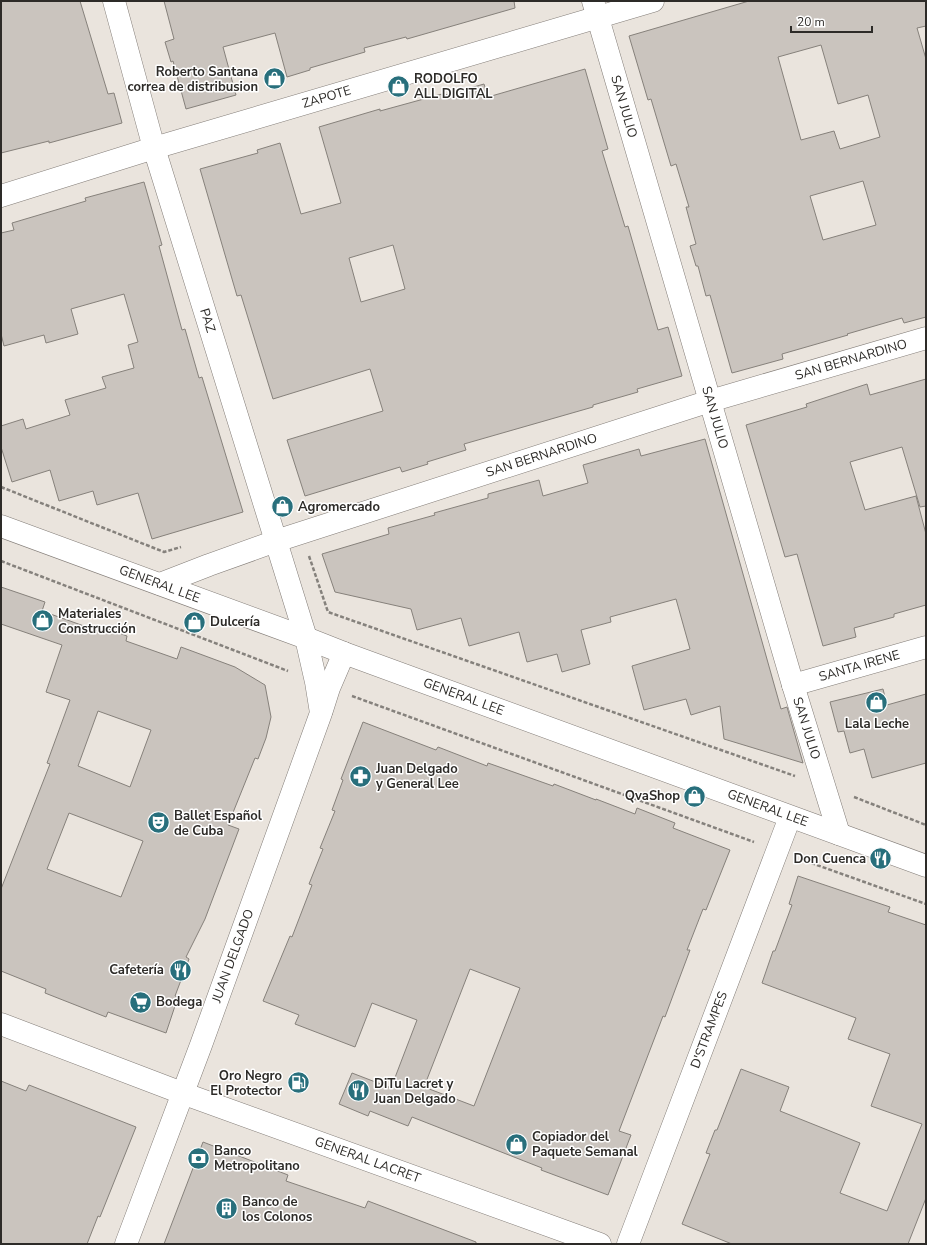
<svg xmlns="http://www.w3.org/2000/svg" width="927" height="1245" viewBox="0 0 927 1245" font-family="'Nunito Sans',sans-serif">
	<rect width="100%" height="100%" fill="#eae4dd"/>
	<!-- building -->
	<path fill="#cac4be" stroke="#86817b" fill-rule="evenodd" d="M 1,1 L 80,1 L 108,94 L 114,93 L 122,123 L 49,143 L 49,141 L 1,153 Z
		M 164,1 L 514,1 L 515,8 L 407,39 L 406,37 L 364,48 L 365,52 L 310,68 L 310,70 L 287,77 L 275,33 L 223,47 L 236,95 L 186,109 L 173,61 L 171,62 L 165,42 L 174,39 Z
		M 749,1 L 926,1 L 926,26 L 917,28 L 926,59 L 926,317 L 904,323 L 902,318 L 847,334 L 848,335 L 782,354 L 783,359 L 732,373 L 710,295 L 706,296 L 698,266 L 696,266 L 690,246 L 696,244 L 686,207 L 689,207 L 676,164 L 671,166 L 651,99 L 648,100 L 629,36 ZM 821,45 L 838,104 L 868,95 L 880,137 L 840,149 L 834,131 L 801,140 L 778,57 ZM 863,181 L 876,225 L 823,240 L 810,196 Z
		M 585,69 L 608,149 L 602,151 L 625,227 L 628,226 L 658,330 L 668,327 L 682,376 L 637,389 L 638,392 L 593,405 L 593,407 L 464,444 L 466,450 L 427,462 L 428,464 L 402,472 L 400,467 L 305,496 L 287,440 L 383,411 L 370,369 L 273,399 L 241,295 L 237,296 L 200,169 L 258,153 L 257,150 L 280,143 L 301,214 L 341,203 L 319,127 L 380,109 L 380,111 L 442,94 L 442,96 L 484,84 L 488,97 ZM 393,245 L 405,289 L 361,302 L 349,258 Z
		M 144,182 L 162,245 L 159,246 L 182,330 L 185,329 L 199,378 L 202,377 L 243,512 L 152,539 L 138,493 L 97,505 L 93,491 L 59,501 L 50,470 L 12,482 L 1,447 L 1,426 L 23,419 L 26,429 L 70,415 L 65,400 L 106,388 L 102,377 L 134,368 L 128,345 L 138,342 L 124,294 L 71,309 L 78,334 L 46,343 L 44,335 L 4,346 L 1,334 L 1,233 L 14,230 L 12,223 L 86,201 L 85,198 Z
		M 926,379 L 926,506 L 920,507 L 902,447 L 850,462 L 865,510 L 916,496 L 926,534 L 926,605 L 894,614 L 894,617 L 854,628 L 856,637 L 823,646 L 797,554 L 785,557 L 746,425 L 807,407 L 806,404 L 867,384 L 870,395 Z
		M 705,439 L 781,709 L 787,707 L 803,763 L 724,739 L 720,706 L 691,715 L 686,699 L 644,710 L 632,666 L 690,649 L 676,599 L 610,617 L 611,622 L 581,630 L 590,664 L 562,672 L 557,654 L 527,662 L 519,632 L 469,646 L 461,618 L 417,630 L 411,609 L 335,592 L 322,554 L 389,534 L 388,528 L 435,515 L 434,513 L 488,498 L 488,494 L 539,480 L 543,496 L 588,483 L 583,465 L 639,449 L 641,456 Z
		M 1,587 L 45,602 L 42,611 L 98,631 L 100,626 L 127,636 L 126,641 L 177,659 L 181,647 L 235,667 L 265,685 L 271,717 L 266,738 L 258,759 L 255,758 L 228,825 L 239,829 L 205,919 L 186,957 L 189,959 L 175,996 L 178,997 L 166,1033 L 108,1012 L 106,1017 L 45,993 L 46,989 L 1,971 L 1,889 L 50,764 L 47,763 L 70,700 L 46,692 L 62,645 L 1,624 ZM 98,711 L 151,730 L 130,787 L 78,766 ZM 69,813 L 143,841 L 121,897 L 47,869 Z
		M 883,689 L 887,705 L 926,694 L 926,763 L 872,778 L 864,749 L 850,753 L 844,731 L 838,732 L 830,702 Z
		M 363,722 L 436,750 L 438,747 L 487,766 L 488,763 L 553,786 L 554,784 L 596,800 L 596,799 L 635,814 L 637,808 L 675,823 L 673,828 L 730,850 L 706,910 L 703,909 L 687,950 L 690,950 L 675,990 L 665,1017 L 663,1016 L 619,1131 L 631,1135 L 608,1195 L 541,1170 L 542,1168 L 412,1117 L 408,1126 L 370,1111 L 368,1116 L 339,1104 L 352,1073 L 391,1088 L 417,1020 L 372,1003 L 355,1047 L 295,1024 L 299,1015 L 263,1001 L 290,936 L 292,937 L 312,885 L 309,884 L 323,849 L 320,848 L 335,811 L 332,810 L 343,780 L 341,779 ZM 470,969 L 520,988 L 474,1106 L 424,1087 Z
		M 798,876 L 890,907 L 888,912 L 926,925 L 926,1198 L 908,1244 L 732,1244 L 682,1224 L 710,1154 L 706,1153 L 715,1130 L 717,1130 L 741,1069 L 789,1087 L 780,1111 L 860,1143 L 840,1193 L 887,1211 L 922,1124 L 871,1106 L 890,1054 L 848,1039 L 856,1018 L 762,983 L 773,951 L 775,951 L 792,905 L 789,904 Z
		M 1,1081 L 26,1091 L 29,1085 L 136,1127 L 100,1217 L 98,1216 L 87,1244 L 1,1244 Z
		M 203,1142 L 288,1175 L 286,1181 L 365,1208 L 368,1201 L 476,1242 L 476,1244 L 164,1244 Z"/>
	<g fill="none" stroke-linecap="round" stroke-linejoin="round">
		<defs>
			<g id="minor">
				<path id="s1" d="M 593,1 L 793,685 L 839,834"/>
				<path id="s2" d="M 154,148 L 653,1"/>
				<path id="s3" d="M 276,541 L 710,401 L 926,338"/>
				<path id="s4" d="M 793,685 L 926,647"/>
				<path id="s5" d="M 628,1244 L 790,817"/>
			</g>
			<g id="tertiary">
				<path id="s6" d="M 114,1 L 154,148 L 306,638 L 316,682 L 321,713 L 201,1045 L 126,1244"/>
				<path d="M 1,196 L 154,148"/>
				<path id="s7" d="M 1,526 L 306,638 L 344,653 L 926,866"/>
				<path d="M 160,584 L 209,565 L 276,541"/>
				<path d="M 322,710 L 329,688 L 344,653"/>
			</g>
			<g id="secondary">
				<path id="s8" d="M 1,1024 L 182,1093 L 600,1244"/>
			</g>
		</defs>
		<!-- minor casing -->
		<use href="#minor" stroke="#837d78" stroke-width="23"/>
		<!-- tertiary casing -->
		<use href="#tertiary" stroke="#837d78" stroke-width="23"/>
		<!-- secondary casing -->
		<use href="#secondary" stroke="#837d78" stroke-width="23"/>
		<!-- path -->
		<path stroke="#85817c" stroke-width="2.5" stroke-dasharray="4 2" stroke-linecap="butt" d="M 1,487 L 164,552 L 181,547
			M 309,556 L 328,612 L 795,776
			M 1,561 L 288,671
			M 352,696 L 754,842
			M 854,797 L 926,825
			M 800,859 L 926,904"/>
		<!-- minor -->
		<use href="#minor" stroke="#fff" stroke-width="22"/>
		<!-- tertiary -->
		<use href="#tertiary" stroke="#fff" stroke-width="22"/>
		<!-- secondary -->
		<use href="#secondary" stroke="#fff" stroke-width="22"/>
	</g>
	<!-- icons -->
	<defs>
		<symbol id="shop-disc" viewBox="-11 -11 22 22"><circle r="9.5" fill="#286f7c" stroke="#fff"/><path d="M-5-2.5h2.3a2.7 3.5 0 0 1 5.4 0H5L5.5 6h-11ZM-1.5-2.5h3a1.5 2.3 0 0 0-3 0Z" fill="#fff"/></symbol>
		<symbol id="pharmacy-disc" viewBox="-11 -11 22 22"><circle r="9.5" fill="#286f7c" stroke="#fff"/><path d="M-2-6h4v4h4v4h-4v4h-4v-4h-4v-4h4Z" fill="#fff"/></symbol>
		<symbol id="theatre-disc" viewBox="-11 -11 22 22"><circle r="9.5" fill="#286f7c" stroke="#fff"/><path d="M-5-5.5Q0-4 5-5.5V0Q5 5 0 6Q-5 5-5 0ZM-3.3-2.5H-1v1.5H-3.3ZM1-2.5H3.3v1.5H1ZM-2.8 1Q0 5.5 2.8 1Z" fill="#fff"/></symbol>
		<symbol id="restaurant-disc" viewBox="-11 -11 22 22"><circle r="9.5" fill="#286f7c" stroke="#fff"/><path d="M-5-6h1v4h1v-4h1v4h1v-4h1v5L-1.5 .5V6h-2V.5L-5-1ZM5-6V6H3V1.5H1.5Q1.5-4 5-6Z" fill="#fff"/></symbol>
		<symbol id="supermarket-disc" viewBox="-11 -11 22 22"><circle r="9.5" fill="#286f7c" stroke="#fff"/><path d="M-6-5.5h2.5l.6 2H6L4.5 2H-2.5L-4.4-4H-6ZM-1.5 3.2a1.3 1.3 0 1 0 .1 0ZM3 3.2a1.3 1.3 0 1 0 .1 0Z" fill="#fff"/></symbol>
		<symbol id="fuel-disc" viewBox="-11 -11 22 22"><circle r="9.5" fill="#286f7c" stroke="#fff"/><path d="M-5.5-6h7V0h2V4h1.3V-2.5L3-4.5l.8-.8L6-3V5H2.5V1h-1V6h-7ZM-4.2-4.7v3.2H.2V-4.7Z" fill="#fff"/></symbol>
		<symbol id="bank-disc" viewBox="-11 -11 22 22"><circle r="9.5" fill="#286f7c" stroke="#fff"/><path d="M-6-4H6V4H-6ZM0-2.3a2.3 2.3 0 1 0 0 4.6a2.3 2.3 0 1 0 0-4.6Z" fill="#fff"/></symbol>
		<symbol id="building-disc" viewBox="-11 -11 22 22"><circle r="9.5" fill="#286f7c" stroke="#fff"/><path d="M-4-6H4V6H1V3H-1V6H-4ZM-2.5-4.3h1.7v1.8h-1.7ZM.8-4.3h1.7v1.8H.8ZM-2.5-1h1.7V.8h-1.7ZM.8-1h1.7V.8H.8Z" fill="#fff"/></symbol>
	</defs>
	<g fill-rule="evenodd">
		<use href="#shop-disc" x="262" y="66" width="25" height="25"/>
		<use href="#shop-disc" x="386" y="74" width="25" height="25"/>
		<use href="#shop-disc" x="270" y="494" width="25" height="25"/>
		<use href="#shop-disc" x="30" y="608" width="25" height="25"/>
		<use href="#shop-disc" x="182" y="610" width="25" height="25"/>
		<use href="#shop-disc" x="864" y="690" width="25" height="25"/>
		<use href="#pharmacy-disc" x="348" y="764" width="25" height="25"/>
		<use href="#shop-disc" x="682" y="784" width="25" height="25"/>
		<use href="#theatre-disc" x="146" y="810" width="25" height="25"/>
		<use href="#restaurant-disc" x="868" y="846" width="25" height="25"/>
		<use href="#restaurant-disc" x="168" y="958" width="25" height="25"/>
		<use href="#supermarket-disc" x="128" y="990" width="25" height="25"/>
		<use href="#fuel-disc" x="286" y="1070" width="25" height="25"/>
		<use href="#restaurant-disc" x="346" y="1078" width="25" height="25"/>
		<use href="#shop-disc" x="504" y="1132" width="25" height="25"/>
		<use href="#bank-disc" x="186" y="1146" width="25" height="25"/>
		<use href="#building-disc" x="214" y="1196" width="25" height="25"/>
	</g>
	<g text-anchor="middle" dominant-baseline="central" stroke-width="3" stroke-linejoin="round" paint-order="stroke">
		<!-- poi labels -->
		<g font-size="13" font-weight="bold" fill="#2d2b28" stroke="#fff" text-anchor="start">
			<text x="258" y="72" text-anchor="end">Roberto Santana<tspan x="258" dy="15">correa de distribusion</tspan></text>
			<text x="414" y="79">RODOLFO<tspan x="414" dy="15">ALL DIGITAL</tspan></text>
			<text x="298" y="507">Agromercado</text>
			<text x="58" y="614">Materiales<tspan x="58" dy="15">Construcción</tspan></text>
			<text x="210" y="622">Dulcería</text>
			<text x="877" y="724" text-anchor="middle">Lala Leche</text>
			<text x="376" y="769">Juan Delgado<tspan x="376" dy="15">y General Lee</tspan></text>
			<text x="680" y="796" text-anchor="end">QvaShop</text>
			<text x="174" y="816">Ballet Español<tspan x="174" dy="15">de Cuba</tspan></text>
			<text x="866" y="859" text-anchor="end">Don Cuenca</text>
			<text x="164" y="970" text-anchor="end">Cafetería</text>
			<text x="156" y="1002">Bodega</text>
			<text x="282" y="1076" text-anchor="end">Oro Negro<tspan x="282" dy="15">El Protector</tspan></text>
			<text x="374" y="1084">DiTu Lacret y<tspan x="374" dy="15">Juan Delgado</tspan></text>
			<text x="532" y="1137">Copiador del<tspan x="532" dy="15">Paquete Semanal</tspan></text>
			<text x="214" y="1151">Banco<tspan x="214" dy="15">Metropolitano</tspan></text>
			<text x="242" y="1202">Banco de<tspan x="242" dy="15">los Colonos</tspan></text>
		</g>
		<!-- street labels -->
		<g font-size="13" fill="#2d2b28" stroke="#fff">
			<text stroke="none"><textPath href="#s2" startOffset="180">ZAPOTE</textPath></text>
			<text stroke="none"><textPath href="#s1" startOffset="110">SAN JULIO</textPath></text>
			<text stroke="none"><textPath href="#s6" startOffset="333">PAZ</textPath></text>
			<text stroke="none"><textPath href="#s3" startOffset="603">SAN BERNARDINO</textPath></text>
			<text stroke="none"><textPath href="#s1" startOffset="434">SAN JULIO</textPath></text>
			<text stroke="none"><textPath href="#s3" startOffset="279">SAN BERNARDINO</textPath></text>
			<text stroke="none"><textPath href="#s7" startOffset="169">GENERAL LEE</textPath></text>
			<text stroke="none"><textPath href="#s4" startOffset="69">SANTA IRENE</textPath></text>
			<text stroke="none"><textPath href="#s7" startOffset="493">GENERAL LEE</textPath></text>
			<text stroke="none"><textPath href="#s1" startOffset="758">SAN JULIO</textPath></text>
			<text stroke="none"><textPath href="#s7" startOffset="817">GENERAL LEE</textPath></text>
			<text transform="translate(233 956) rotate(-70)">JUAN DELGADO</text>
			<text stroke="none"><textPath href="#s5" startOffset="229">D'STRAMPES</textPath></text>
			<text stroke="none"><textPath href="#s8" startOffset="391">GENERAL LACRET</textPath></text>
		</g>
	</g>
	<!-- border -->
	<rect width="927" height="1245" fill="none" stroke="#2d2b28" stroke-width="4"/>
	<!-- scale -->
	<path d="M791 26v6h81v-6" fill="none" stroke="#2d2b28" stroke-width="2"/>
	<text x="797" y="26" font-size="12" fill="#2d2b28" stroke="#ffffff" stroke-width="3" paint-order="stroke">20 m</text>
</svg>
